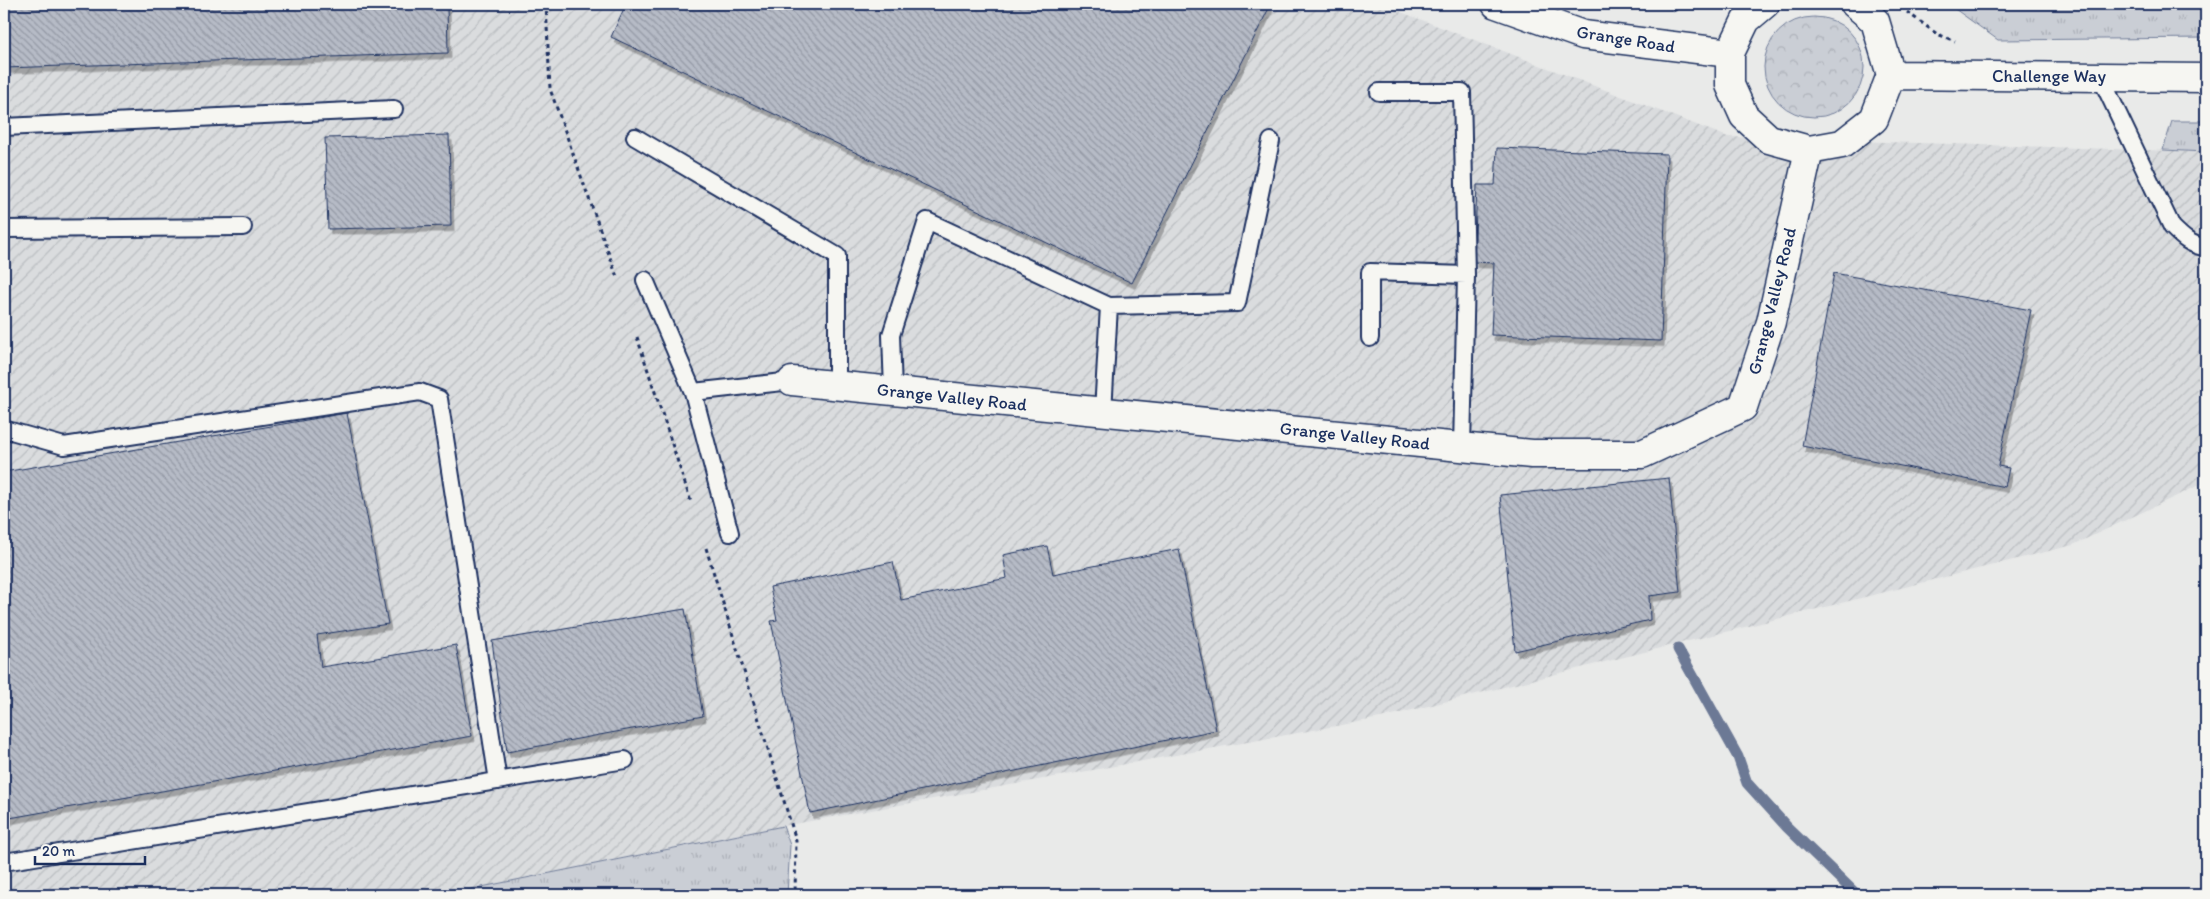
<svg xmlns="http://www.w3.org/2000/svg" width="2210" height="899" viewBox="0 0 2210 899" font-family="Itim,sans-serif">
	<defs>
		<pattern id="industrial-furrows" width="10" height="10" patternUnits="userSpaceOnUse" patternTransform="scale(1.25)"><rect width="10" height="10" fill="#dadcde"/><path d="M-1 1l2-2M0 10L10 0M9 11l2-2" fill="none" stroke="#babdc1"/></pattern>
		<pattern id="grass-tufts" width="24" height="20" patternUnits="userSpaceOnUse" patternTransform="scale(1.25)"><rect width="24" height="20" fill="#caced5"/><path d="M3 7l-1-3M5 7V3M7 7l1-3M15 17l-1-3M17 17v-4M19 17l1-3" fill="none" stroke="#adb1b9"/></pattern>
		<pattern id="forest-crowns" width="20" height="18" patternUnits="userSpaceOnUse" patternTransform="scale(1.25)"><rect width="20" height="18" fill="#caced5"/><path d="M2 6a3 3 0 1 1 6 0M12 15a3 3 0 1 1 6 0" fill="none" stroke="#adb1b9"/></pattern>
		<pattern id="building-back-hatch" width="6" height="6" patternUnits="userSpaceOnUse" patternTransform="scale(1.25)"><rect width="6" height="6" fill="#b6bbc6"/><path d="M-1 5l2 2M0 0l6 6M5-1l2 2" fill="none" stroke="#9398a4"/></pattern>
		<filter id="shadow"><feDropShadow dx="3" dy="5.5" stdDeviation="0" flood-color="#0004"/></filter>
	</defs>
	<rect width="100%" height="100%" fill="#e9eae9"/>
	<filter id="ink" filterUnits="userSpaceOnUse"><feTurbulence type="fractalNoise" baseFrequency=".02" numOctaves="2"/><feDisplacementMap in="SourceGraphic" scale="10" xChannelSelector="R" yChannelSelector="G"/><feConvolveMatrix kernelMatrix="1 2 1 2 8 2 1 2 1" color-interpolation-filters="sRGB"/></filter>
	<g filter="url(#ink)">
		<!-- industrial -->
		<path fill="url(#industrial-furrows)" d="M 4,4 L 1380,4 L 1728,137 L 2206,152 L 2206,482 L 2073,545 L 1380,718 L 783,826 L 442,895 L 4,895 Z"/>
		<!-- grass -->
		<path fill="url(#grass-tufts)" stroke="#727e9a" d="M 1948,4 L 2206,4 L 2206,38 L 1998,40 Z
			M 2172,121 L 2206,121 L 2206,152 L 2163,150 Z
			M 783,826 L 790,845 L 787,895 L 442,895 Z"/>
		<!-- forest -->
		<path fill="url(#forest-crowns)" stroke="#727e9a" d="M 1577,4 L 1620,4 L 1590,9 Z
			M1764 67a50 50 0 1 1 100 0a50 50 0 1 1-100 0Z"/>
		<g fill="none" stroke-linecap="round" stroke-linejoin="round">
			<!-- stream -->
			<path stroke="#6c7995" stroke-width="11" d="M 1678,649 L 1738,757 L 1747,783 L 1787,827 L 1857,895"/>
		</g>
		<!-- building -->
		<path fill="url(#building-back-hatch)" stroke="#1b2f5e" filter="url(#shadow)" d="M 4,4 L 447,4 L 448,53 L 4,68 Z
			M 626,4 L 1264,4 L 1270,6 L 1132,283 L 611,37 Z
			M 449,135 L 451,226 L 328,229 L 325,138 Z
			M 1497,148 L 1667,154 L 1661,341 L 1491,335 L 1494,263 L 1474,262 L 1477,185 L 1495,185 Z
			M 1834,273 L 2031,310 L 1998,466 L 2009,468 L 2005,487 L 1802,446 Z
			M 347,413 L 388,624 L 317,635 L 321,667 L 456,645 L 472,736 L 4,819 L 4,472 Z
			M 1669,478 L 1680,592 L 1649,596 L 1650,620 L 1515,651 L 1500,495 Z
			M 1047,546 L 1053,574 L 1179,549 L 1216,730 L 810,813 L 771,621 L 777,620 L 770,587 L 893,562 L 901,600 L 1007,578 L 1003,555 Z
			M 685,609 L 703,716 L 507,752 L 492,641 Z"/>
		<g fill="none" stroke-linecap="round" stroke-linejoin="round">
			<defs>
				<path id="lane" d="M 2100,76 L 2172,227 C 2182,237 2191,246 2206,247
					M 1379,92 L 1462,92 L 1466,275 L 1462,447
					M 4,127 L 394,109
					M 635,137 L 837,256 L 837,386
					M 4,229 L 243,227
					M 645,280 L 693,392 L 792,381
					M 1370,338 L 1370,272 L 1466,275
					M 893,391 L 891,335 L 927,221 L 1109,306
					M 693,392 L 730,533
					M 1103,412 L 1109,306 L 1237,303 L 1271,141
					M 4,429 L 64,446 L 420,392 L 439,399 L 498,781
					M 4,862 L 625,760"/>
				<path id="street" d="M 792,381 L 1532,454 L 1642,454 L 1743,407 L 1771,322 L 1809,150"/>
				<path id="secondary" d="M 1496,4 L 1583,35 L 1730,53
					M 1765,4 L 1746,20 L 1730,53 L 1730,85 L 1744,116 L 1769,139 L 1809,150 L 1842,144 L 1874,119 L 1891,75 L 1875,21 L 1855,4
					M 1891,75 L 2206,78"/>
			</defs>
			<!-- lane casing -->
			<use href="#lane" stroke="#1b2f5e" stroke-width="20"/>
			<!-- street casing -->
			<use href="#street" stroke="#1b2f5e" stroke-width="31"/>
			<!-- secondary casing -->
			<use href="#secondary" stroke="#1b2f5e" stroke-width="31"/>
			<!-- path -->
			<path stroke="#1b2f5e" stroke-width="3" stroke-dasharray="4 4" stroke-linecap="butt" d="M 546,4 L 550,89 L 617,277
				M 1673,11 L 1687,4
				M 1907,12 L 1937,34 L 1955,41
				M 637,337 L 691,502
				M 706,548 L 796,840 L 795,895"/>
			<!-- lane -->
			<use href="#lane" stroke="#f6f6f2" stroke-width="16"/>
			<!-- street -->
			<use href="#street" stroke="#f6f6f2" stroke-width="28"/>
			<!-- secondary -->
			<use href="#secondary" stroke="#f6f6f2" stroke-width="28"/>
		</g>
	</g>
	<g text-anchor="middle" dominant-baseline="central" stroke-width="4.5" stroke-linejoin="round" paint-order="stroke">
		<!-- street labels -->
		<g font-size="18" fill="#1b2f5e" stroke="#f6f6f2">
			<text transform="translate(1626 39) rotate(9)">Grange Road</text>
			<text x="2049" y="76">Challenge Way</text>
			<text transform="translate(1772 301) rotate(-76)">Grange Valley Road</text>
			<text transform="translate(952 397) rotate(6)">Grange Valley Road</text>
			<text transform="translate(1355 436) rotate(6)">Grange Valley Road</text>
		</g>
	</g>
	<!-- margin -->
	<rect width="2210" height="899" fill="none" stroke="#f6f6f2" stroke-width="20"/>
	<rect x="10" y="10" width="2190" height="879" fill="none" stroke="#1b2f5e" stroke-width="2" filter="url(#ink)"/>
	<!-- scale -->
	<path d="M35 856v8h110v-8" fill="none" stroke="#1b2f5e" stroke-width="2.5"/>
	<text x="42" y="856" font-size="15" fill="#1b2f5e" stroke="#f6f6f2" stroke-width="4" paint-order="stroke">20 m</text>
</svg>
